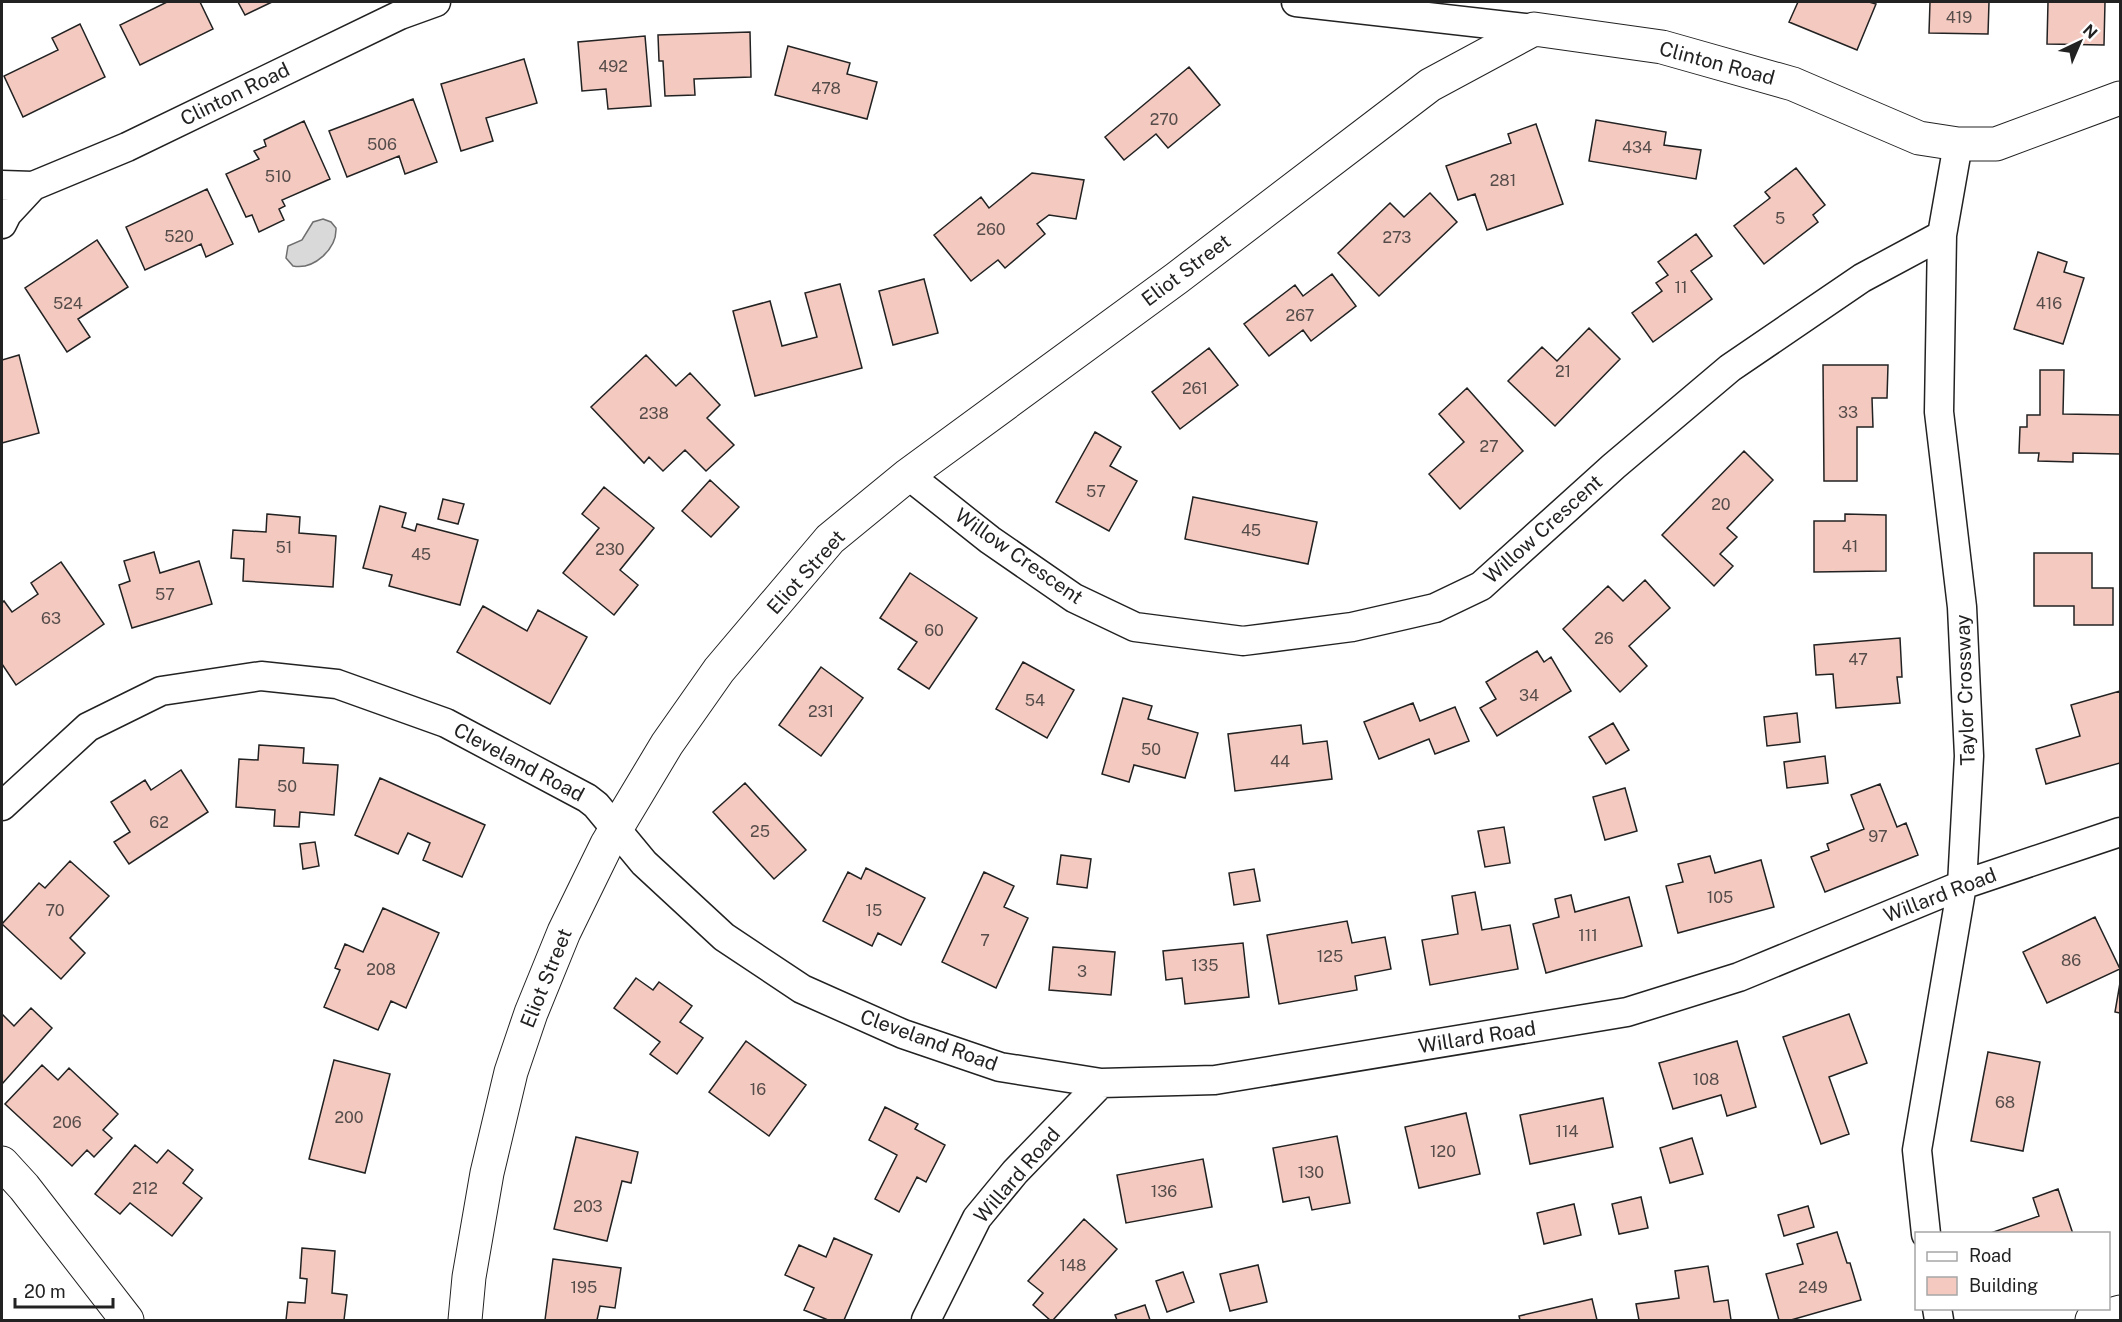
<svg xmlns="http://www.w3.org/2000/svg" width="2122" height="1322" viewBox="0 0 2122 1322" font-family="'Public Sans',sans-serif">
	<rect width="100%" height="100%" fill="#fff"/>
	<!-- water -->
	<path fill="#d9d9d9" stroke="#6f6f6f" stroke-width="1.5" d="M 323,219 L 331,222 L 336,228 C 337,249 314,270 293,266 L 286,258 L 288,246 L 302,240 L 313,222 Z"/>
	<!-- building -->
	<path fill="#f3c9c0" stroke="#222" stroke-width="1.5" d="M 167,2 L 200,2 L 213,29 L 140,65 L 120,25 Z
		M 238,2 L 272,2 L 245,15 Z
		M 1798,2 L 1869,2 L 1876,4 L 1857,50 L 1789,22 Z
		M 1930,2 L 1989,2 L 1988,34 L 1929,33 Z
		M 2048,2 L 2105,2 L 2104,45 L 2047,44 Z
		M 80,24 L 105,77 L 23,117 L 4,76 L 58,50 L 52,38 Z
		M 750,32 L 751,77 L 694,79 L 695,95 L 665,96 L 663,61 L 659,61 L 658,35 Z
		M 645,36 L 651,106 L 608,109 L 606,89 L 582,91 L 578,42 Z
		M 788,46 L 850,63 L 847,74 L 877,82 L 867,119 L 775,95 Z
		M 524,59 L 537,103 L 486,118 L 493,141 L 461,151 L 441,84 Z
		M 1189,67 L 1220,105 L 1168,148 L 1156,134 L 1124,160 L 1105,137 Z
		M 413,99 L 437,162 L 405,174 L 399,156 L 347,177 L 329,131 Z
		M 1596,120 L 1666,132 L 1664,145 L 1701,150 L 1696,179 L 1589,161 Z
		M 304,121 L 330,179 L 282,200 L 285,206 L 279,209 L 284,220 L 259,232 L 252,215 L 246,217 L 226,174 L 259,159 L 254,151 L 266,146 L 264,140 Z
		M 1536,124 L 1563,204 L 1487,230 L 1475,194 L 1458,200 L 1446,166 L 1511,143 L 1508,134 Z
		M 1796,168 L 1825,205 L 1813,215 L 1818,222 L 1764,264 L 1734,226 L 1770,198 L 1765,192 Z
		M 1032,173 L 1084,180 L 1076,219 L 1049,215 L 1037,224 L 1045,234 L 1005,268 L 998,260 L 971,281 L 934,235 L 981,197 L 989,208 Z
		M 207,189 L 233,244 L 206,257 L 201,244 L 145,270 L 126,227 Z
		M 1430,193 L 1457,222 L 1379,296 L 1338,253 L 1390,203 L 1404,217 Z
		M 1696,234 L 1712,256 L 1691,271 L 1712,299 L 1653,342 L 1632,313 L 1662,291 L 1656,283 L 1668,275 L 1658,262 Z
		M 97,240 L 128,287 L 78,319 L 90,337 L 67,352 L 25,288 Z
		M 2038,252 L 2067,262 L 2064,272 L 2084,278 L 2063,344 L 2014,329 Z
		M 1332,274 L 1356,306 L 1311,341 L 1303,330 L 1269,356 L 1244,324 L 1295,285 L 1303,296 Z
		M 924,279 L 938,333 L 893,345 L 879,291 Z
		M 840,284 L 862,368 L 755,396 L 733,311 L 770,301 L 782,346 L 817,337 L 805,293 Z
		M 1589,328 L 1620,359 L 1555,426 L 1508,381 L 1542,347 L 1557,361 Z
		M 1209,348 L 1238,385 L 1180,429 L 1152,392 Z
		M 19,355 L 39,433 L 2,443 L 2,360 Z
		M 646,355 L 676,386 L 690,373 L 720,405 L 707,418 L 734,445 L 706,471 L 685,450 L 663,471 L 649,457 L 644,463 L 591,407 Z
		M 1823,365 L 1888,365 L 1887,398 L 1872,398 L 1873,427 L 1857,427 L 1857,481 L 1824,481 Z
		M 2040,370 L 2064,370 L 2063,414 L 2120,415 L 2120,454 L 2073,453 L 2073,462 L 2038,461 L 2039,453 L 2019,453 L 2020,427 L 2027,427 L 2027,415 L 2040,415 Z
		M 1467,388 L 1523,451 L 1460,509 L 1429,474 L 1464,442 L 1439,414 Z
		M 1095,432 L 1121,447 L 1110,466 L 1137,481 L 1109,531 L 1056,502 Z
		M 1744,451 L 1773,480 L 1727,528 L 1737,537 L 1720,554 L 1733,566 L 1714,586 L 1662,535 Z
		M 710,480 L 739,507 L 711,537 L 682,511 Z
		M 604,487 L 654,528 L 620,570 L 638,585 L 614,615 L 563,573 L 599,528 L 582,514 Z
		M 1193,497 L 1317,522 L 1308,564 L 1185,539 Z
		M 443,499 L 464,504 L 458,524 L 438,519 Z
		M 380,506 L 406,513 L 402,527 L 415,531 L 417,524 L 478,540 L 460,605 L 389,586 L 392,575 L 363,568 Z
		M 267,514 L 300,517 L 299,533 L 336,536 L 333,587 L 243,581 L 244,559 L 231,558 L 233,530 L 266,532 Z
		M 1845,514 L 1886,515 L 1886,571 L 1814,572 L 1814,521 L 1845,521 Z
		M 154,552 L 160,573 L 199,561 L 212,604 L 132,628 L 119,585 L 130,581 L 124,561 Z
		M 2034,553 L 2092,553 L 2092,588 L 2113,588 L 2113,625 L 2074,625 L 2074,606 L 2034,606 Z
		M 61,562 L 104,624 L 16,685 L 2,664 L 2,603 L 4,601 L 12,612 L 38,594 L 31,583 Z
		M 910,573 L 977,618 L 929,689 L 898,669 L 917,642 L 880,618 Z
		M 1645,580 L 1670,608 L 1629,646 L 1647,666 L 1620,692 L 1563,629 L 1608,586 L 1623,601 Z
		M 483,606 L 527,631 L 538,610 L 587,637 L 550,704 L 457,652 Z
		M 1900,638 L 1902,677 L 1897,677 L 1900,703 L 1836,708 L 1833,674 L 1816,675 L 1814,645 Z
		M 1537,651 L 1544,662 L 1551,657 L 1571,691 L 1497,736 L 1480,708 L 1496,699 L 1486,682 Z
		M 1023,662 L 1074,690 L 1047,738 L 996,709 Z
		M 821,667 L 863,698 L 821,756 L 779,725 Z
		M 2120,691 L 2120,763 L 2046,784 L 2036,749 L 2080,736 L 2071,705 Z
		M 1123,698 L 1152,706 L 1148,719 L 1198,733 L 1185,778 L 1134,765 L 1129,782 L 1102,774 Z
		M 1413,703 L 1420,721 L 1455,707 L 1469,741 L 1435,754 L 1429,739 L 1379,759 L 1364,722 Z
		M 1797,713 L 1800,742 L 1767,746 L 1764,717 Z
		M 1613,723 L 1629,750 L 1606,764 L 1589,737 Z
		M 1301,725 L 1303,744 L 1327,741 L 1332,779 L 1235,791 L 1228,734 Z
		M 259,745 L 304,748 L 303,763 L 338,765 L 334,815 L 300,812 L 299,827 L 274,826 L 275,810 L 236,807 L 239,759 L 258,760 Z
		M 1825,756 L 1828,783 L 1787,788 L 1784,762 Z
		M 181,770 L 208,812 L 129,864 L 114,842 L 130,832 L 111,802 L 145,780 L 151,790 Z
		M 380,778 L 485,825 L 462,877 L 423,860 L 430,843 L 408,833 L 398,854 L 355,835 Z
		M 745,783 L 806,850 L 774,879 L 713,812 Z
		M 1880,784 L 1897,827 L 1906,823 L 1918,855 L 1825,892 L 1811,857 L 1829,850 L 1827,844 L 1864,829 L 1851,795 Z
		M 1625,788 L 1637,831 L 1605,840 L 1593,797 Z
		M 1504,827 L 1510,863 L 1485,867 L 1478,831 Z
		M 315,842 L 319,866 L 303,869 L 300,844 Z
		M 1061,855 L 1091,859 L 1087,888 L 1057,884 Z
		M 1710,856 L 1715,873 L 1761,860 L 1774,907 L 1678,933 L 1666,886 L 1683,882 L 1678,864 Z
		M 70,861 L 109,896 L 70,938 L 85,953 L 61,979 L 2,924 L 39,883 L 45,888 Z
		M 866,868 L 925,898 L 901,945 L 878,933 L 872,946 L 823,921 L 848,872 L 861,879 Z
		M 1254,869 L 1260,901 L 1234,905 L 1229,873 Z
		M 984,872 L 1014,886 L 1004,907 L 1028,918 L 996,988 L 942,962 Z
		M 1475,892 L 1482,930 L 1510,925 L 1518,969 L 1430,985 L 1422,940 L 1458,934 L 1452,896 Z
		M 1571,895 L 1575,912 L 1629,897 L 1642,946 L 1546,973 L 1533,924 L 1559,917 L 1555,899 Z
		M 383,908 L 439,933 L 406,1008 L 391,1001 L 378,1030 L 324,1007 L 340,970 L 335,968 L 345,944 L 363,952 Z
		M 2095,917 L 2120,969 L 2047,1003 L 2023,952 Z
		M 1347,921 L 1352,943 L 1385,937 L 1391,969 L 1355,976 L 1357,990 L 1279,1004 L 1267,935 Z
		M 1243,943 L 1249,997 L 1185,1004 L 1182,978 L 1166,980 L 1163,951 Z
		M 1053,947 L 1115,952 L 1111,995 L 1049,990 Z
		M 636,978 L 653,990 L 659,982 L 692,1006 L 680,1022 L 703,1038 L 677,1074 L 650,1054 L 660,1042 L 614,1008 Z
		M 2120,983 L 2120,1013 L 2115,1012 Z
		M 31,1008 L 52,1028 L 2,1084 L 2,1014 L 14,1026 Z
		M 1849,1014 L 1867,1063 L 1829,1077 L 1849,1134 L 1821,1144 L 1783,1037 Z
		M 746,1041 L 806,1085 L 769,1136 L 709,1092 Z
		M 1737,1041 L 1756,1107 L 1727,1116 L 1721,1095 L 1673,1109 L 1659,1063 Z
		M 1988,1052 L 2040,1062 L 2023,1151 L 1971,1141 Z
		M 334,1060 L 390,1074 L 365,1173 L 309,1159 Z
		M 42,1065 L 58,1080 L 69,1068 L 118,1114 L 103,1130 L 112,1138 L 94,1157 L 87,1150 L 72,1166 L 5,1104 Z
		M 1603,1098 L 1613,1147 L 1530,1164 L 1520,1115 Z
		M 885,1107 L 918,1124 L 915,1129 L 945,1145 L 926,1182 L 917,1177 L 899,1212 L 875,1199 L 897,1155 L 869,1140 Z
		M 1466,1113 L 1480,1174 L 1419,1188 L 1405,1127 Z
		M 1337,1136 L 1350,1203 L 1312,1210 L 1309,1197 L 1283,1202 L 1273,1148 Z
		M 576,1137 L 638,1152 L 631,1183 L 622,1181 L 607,1241 L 554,1229 Z
		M 1692,1138 L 1703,1174 L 1670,1183 L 1660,1148 Z
		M 135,1145 L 157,1163 L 168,1150 L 193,1170 L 183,1183 L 202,1198 L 172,1236 L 130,1203 L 120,1214 L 95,1194 Z
		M 1203,1159 L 1212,1207 L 1126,1223 L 1117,1175 Z
		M 2058,1189 L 2073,1234 L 1988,1234 L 2039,1216 L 2033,1198 Z
		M 1641,1197 L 1648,1228 L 1619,1234 L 1612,1204 Z
		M 1574,1204 L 1581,1235 L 1544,1244 L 1537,1213 Z
		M 1808,1206 L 1814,1227 L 1784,1236 L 1778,1215 Z
		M 1084,1219 L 1117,1249 L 1053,1320 L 1050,1320 L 1033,1305 L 1043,1293 L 1028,1281 Z
		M 1837,1232 L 1847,1263 L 1850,1263 L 1861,1300 L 1791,1320 L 1779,1320 L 1766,1274 L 1803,1264 L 1797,1244 Z
		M 834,1238 L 872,1255 L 844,1320 L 828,1320 L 804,1310 L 814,1288 L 785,1275 L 799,1245 L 826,1257 Z
		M 302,1248 L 335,1251 L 332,1293 L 347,1295 L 344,1320 L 286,1320 L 288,1302 L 305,1303 L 307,1279 L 300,1278 Z
		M 553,1259 L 621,1268 L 615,1308 L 600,1306 L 597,1320 L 545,1320 Z
		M 1258,1265 L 1267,1302 L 1230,1311 L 1220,1274 Z
		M 1708,1266 L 1714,1302 L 1728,1300 L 1731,1320 L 1639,1320 L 1636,1304 L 1679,1298 L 1675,1271 Z
		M 1183,1272 L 1194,1302 L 1167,1312 L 1156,1281 Z
		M 1592,1299 L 1597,1320 L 1520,1320 L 1519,1316 Z
		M 1145,1305 L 1150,1320 L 1117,1320 L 1115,1315 Z"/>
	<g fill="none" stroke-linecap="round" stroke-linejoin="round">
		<defs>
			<path id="minor" d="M 1296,2 L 1534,29
				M 2,185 L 33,186 L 127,147 L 400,15 L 436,2
				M 2,224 L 7,214 L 33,186
				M 908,475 L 990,540 L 1074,598 L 1135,627 L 1243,641 L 1352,627 L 1435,608 L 1481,586 L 1614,466 L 1730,368 L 1862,278 L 1942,235
				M 2,806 L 88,727 L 161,691 L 261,676 L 337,684 L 446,723 L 587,798 L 596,805 L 644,863 L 724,937 L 802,989 L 903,1034 L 1000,1067 L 1101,1083
				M 1926,1234 L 1917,1150 L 1962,885 L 1969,756 L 1962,607 L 1939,412 L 1942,235 L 1958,144
				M 1937,1308 L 1939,1320
				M 926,1320 L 977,1218 L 1015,1172 L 1101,1083 L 1215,1080 L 1627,1012 L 1739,977 L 1962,885 L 2120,832"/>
			<path id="tertiary" d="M 2,1163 L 24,1187 L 127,1320
				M 465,1320 L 469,1277 L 487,1173 L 511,1072 L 531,1013 L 564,932 L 607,844 L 667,744 L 719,670 L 830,539 L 908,475 L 1177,278 L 1430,85 L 1534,29 L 1662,47 L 1793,84 L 1919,138 L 1958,144 L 1996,144 L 2120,98
				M 2092,1320 L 2120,1312"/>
		</defs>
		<!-- minor casing -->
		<use href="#minor" stroke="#222" stroke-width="31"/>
		<!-- tertiary casing -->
		<use href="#tertiary" stroke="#222" stroke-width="35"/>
		<!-- minor -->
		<use href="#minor" stroke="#fff" stroke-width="28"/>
		<!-- tertiary -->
		<use href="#tertiary" stroke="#fff" stroke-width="33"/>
	</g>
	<g text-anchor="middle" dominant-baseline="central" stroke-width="4.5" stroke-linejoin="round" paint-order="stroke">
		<!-- number labels -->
		<g font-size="16" fill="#564c4a">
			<text x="1959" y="17">419</text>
			<text x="613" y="66">492</text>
			<text x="826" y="88">478</text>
			<text x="1164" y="119">270</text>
			<text x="382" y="144">506</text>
			<text x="1637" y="147">434</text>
			<text x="278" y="176">510</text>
			<text x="1503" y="180">281</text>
			<text x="1780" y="218">5</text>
			<text x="991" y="229">260</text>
			<text x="179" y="236">520</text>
			<text x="1397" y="237">273</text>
			<text x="1681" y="287">11</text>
			<text x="68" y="303">524</text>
			<text x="2049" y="303">416</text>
			<text x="1300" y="315">267</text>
			<text x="1563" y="371">21</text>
			<text x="1195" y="388">261</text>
			<text x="1848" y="412">33</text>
			<text x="654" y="413">238</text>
			<text x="1489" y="446">27</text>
			<text x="1096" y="491">57</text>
			<text x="1721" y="504">20</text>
			<text x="1251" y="530">45</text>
			<text x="1850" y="546">41</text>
			<text x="284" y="547">51</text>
			<text x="610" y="549">230</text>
			<text x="421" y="554">45</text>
			<text x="165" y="594">57</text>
			<text x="51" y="618">63</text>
			<text x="934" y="630">60</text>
			<text x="1604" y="638">26</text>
			<text x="1858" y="659">47</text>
			<text x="1529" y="695">34</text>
			<text x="1035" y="700">54</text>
			<text x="821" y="711">231</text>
			<text x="1151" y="749">50</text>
			<text x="1280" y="761">44</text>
			<text x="287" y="786">50</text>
			<text x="159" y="822">62</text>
			<text x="760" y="831">25</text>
			<text x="1878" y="836">97</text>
			<text x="1720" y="897">105</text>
			<text x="55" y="910">70</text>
			<text x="874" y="910">15</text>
			<text x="1588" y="935">111</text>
			<text x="985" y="940">7</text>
			<text x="1330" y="956">125</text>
			<text x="2071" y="960">86</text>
			<text x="1205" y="965">135</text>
			<text x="381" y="969">208</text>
			<text x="1082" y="971">3</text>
			<text x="1706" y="1079">108</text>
			<text x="758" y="1089">16</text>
			<text x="2005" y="1102">68</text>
			<text x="349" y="1117">200</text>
			<text x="67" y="1122">206</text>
			<text x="1567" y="1131">114</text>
			<text x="1443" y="1151">120</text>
			<text x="1311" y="1172">130</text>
			<text x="145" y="1188">212</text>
			<text x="1164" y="1191">136</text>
			<text x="588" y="1206">203</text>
			<text x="1073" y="1265">148</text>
			<text x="584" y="1287">195</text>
			<text x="1813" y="1287">249</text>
		</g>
		<!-- street labels -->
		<g font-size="20" fill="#222" stroke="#fff">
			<text transform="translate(1717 63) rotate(15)">Clinton Road</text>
			<text transform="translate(235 94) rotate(-26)">Clinton Road</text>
			<text transform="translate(1186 270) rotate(-37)">Eliot Street</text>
			<text transform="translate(1543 529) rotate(-42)">Willow Crescent</text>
			<text transform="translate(1019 556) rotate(35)">Willow Crescent</text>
			<text transform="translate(806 572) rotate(-48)">Eliot Street</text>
			<text transform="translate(1965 690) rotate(-92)">Taylor Crossway</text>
			<text transform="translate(519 762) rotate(28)">Cleveland Road</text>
			<text transform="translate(1940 895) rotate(-21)">Willard Road</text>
			<text transform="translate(546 978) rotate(-68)">Eliot Street</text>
			<text transform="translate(1477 1037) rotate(-9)">Willard Road</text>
			<text transform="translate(929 1040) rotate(20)">Cleveland Road</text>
			<text transform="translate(1017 1175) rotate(-49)">Willard Road</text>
		</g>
	</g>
	<!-- border -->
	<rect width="2122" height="1322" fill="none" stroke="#222222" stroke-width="6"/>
	<!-- legend -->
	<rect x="1915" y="1232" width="195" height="78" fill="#ffffff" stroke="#a7a7a7" stroke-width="1.5"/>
	<rect x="1927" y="1252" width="30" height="9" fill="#ffffff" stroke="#a7a7a7" stroke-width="1.5"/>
	<text x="1969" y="1262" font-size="18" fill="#222222">Road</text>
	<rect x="1927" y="1277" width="30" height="18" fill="#f3c9c0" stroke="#a7a7a7" stroke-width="1.5"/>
	<text x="1969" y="1292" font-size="18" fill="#222222">Building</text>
	<!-- north arrow -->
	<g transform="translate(2080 42) rotate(44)" stroke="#ffffff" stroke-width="4.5" paint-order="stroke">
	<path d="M0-4.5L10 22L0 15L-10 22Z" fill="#222222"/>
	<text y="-9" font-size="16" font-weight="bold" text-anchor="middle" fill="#222222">N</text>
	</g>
	<!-- scale -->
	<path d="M15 1298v9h98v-9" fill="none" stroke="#222222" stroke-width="3"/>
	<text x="24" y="1298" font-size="18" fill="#222222" stroke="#ffffff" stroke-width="4.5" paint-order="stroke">20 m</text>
</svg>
